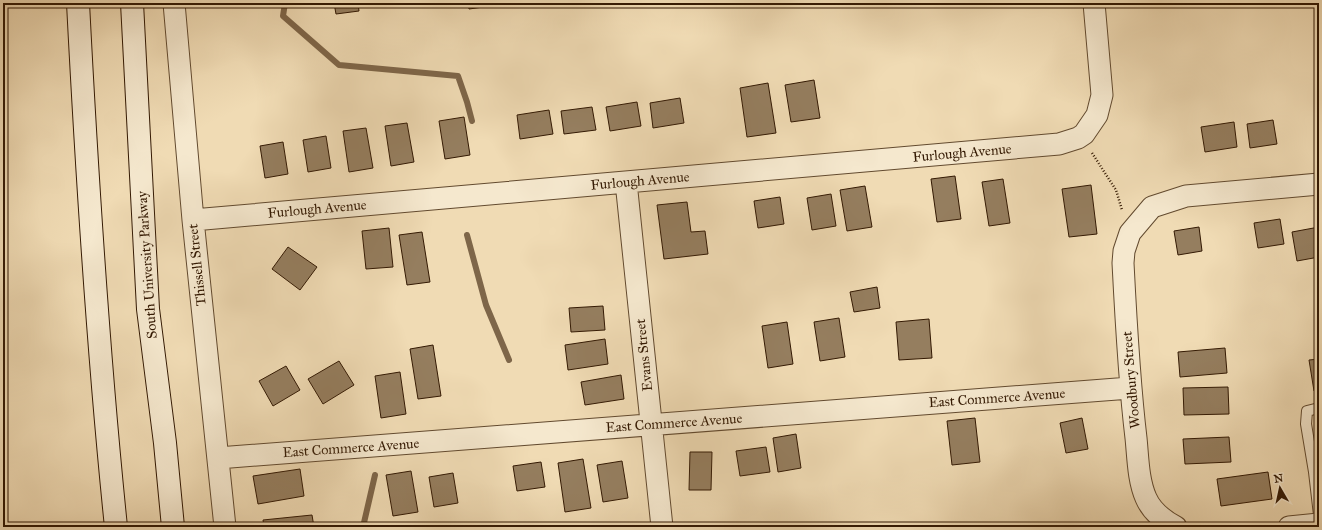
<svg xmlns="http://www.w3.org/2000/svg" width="1322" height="530" viewBox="0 0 1322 530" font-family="'IM FELL Great Primer',serif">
	<rect width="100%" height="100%" fill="#f0dbb4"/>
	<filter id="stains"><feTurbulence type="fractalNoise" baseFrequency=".005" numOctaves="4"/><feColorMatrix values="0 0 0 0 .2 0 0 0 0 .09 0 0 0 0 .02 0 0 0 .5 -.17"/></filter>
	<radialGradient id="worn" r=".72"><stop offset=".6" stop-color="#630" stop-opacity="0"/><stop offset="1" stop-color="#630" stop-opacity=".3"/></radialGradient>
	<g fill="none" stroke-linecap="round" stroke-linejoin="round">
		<!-- stream -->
		<path stroke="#7e6649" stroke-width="6" d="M 285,3 L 283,16 L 339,65 L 458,76 L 467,102 L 472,121
			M 467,235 L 486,305 L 509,360
			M 363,527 L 375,475"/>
	</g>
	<!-- building -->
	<path fill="#957e5f" stroke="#331903" d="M 334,3 L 358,3 L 359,11 L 336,14 Z
		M 468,3 L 498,3 L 498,5 L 469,9 Z
		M 814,80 L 820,118 L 791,122 L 785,85 Z
		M 768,83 L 776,133 L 747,137 L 740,88 Z
		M 680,98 L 684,123 L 653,128 L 650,103 Z
		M 637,102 L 641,126 L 610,131 L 606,107 Z
		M 592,107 L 596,130 L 564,134 L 561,111 Z
		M 549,110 L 553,134 L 520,139 L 517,115 Z
		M 464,117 L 470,155 L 445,159 L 439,121 Z
		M 1273,120 L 1277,144 L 1250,148 L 1247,124 Z
		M 1234,122 L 1237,147 L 1205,152 L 1201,127 Z
		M 407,123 L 414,162 L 391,166 L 385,126 Z
		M 366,128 L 373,168 L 349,172 L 343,131 Z
		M 326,136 L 331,168 L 308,172 L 303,140 Z
		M 283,142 L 288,174 L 265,178 L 260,146 Z
		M 955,176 L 961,219 L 937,222 L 931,179 Z
		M 1003,179 L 1010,223 L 989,226 L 982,182 Z
		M 1091,185 L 1097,234 L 1069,237 L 1062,189 Z
		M 865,186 L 872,227 L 847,231 L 840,190 Z
		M 831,194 L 836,226 L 812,230 L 807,198 Z
		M 780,197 L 784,224 L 758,228 L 754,201 Z
		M 687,202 L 691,232 L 705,231 L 708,254 L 664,259 L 657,205 Z
		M 1280,219 L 1284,244 L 1258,248 L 1254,223 Z
		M 1199,227 L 1202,251 L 1178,255 L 1174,231 Z
		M 1319,227 L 1319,257 L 1297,261 L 1292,232 Z
		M 389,228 L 393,267 L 366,269 L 362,231 Z
		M 422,232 L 430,282 L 407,285 L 399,235 Z
		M 288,247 L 317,267 L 300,290 L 272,269 Z
		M 877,287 L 880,308 L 854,312 L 850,292 Z
		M 603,306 L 605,330 L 571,332 L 569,308 Z
		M 839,318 L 845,357 L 820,361 L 814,322 Z
		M 929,319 L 932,358 L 899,360 L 896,322 Z
		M 787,322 L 793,364 L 768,368 L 762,326 Z
		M 605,339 L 608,364 L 568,370 L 565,345 Z
		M 433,345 L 441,396 L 418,399 L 410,349 Z
		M 1225,348 L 1227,373 L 1180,377 L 1178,352 Z
		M 1319,359 L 1319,390 L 1314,391 L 1309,360 Z
		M 339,361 L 354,385 L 323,404 L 308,379 Z
		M 286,366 L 300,390 L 273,406 L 259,381 Z
		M 400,372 L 406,414 L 381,418 L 375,376 Z
		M 621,375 L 624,399 L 585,405 L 581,382 Z
		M 1228,387 L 1229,414 L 1184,415 L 1183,388 Z
		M 975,418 L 980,462 L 952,465 L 947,421 Z
		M 1082,418 L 1088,449 L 1066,453 L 1060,423 Z
		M 796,434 L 801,468 L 778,472 L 773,438 Z
		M 1229,437 L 1231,462 L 1185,464 L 1183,439 Z
		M 766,447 L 770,472 L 740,476 L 736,451 Z
		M 690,452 L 712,452 L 711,490 L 689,490 Z
		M 583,459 L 591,508 L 565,512 L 558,463 Z
		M 622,461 L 628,498 L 603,502 L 597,465 Z
		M 541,462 L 545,487 L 517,491 L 513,466 Z
		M 300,469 L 304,496 L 258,504 L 253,476 Z
		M 411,471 L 418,512 L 393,516 L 386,475 Z
		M 1268,472 L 1272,499 L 1221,506 L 1217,479 Z
		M 453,473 L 458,503 L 434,507 L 429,477 Z
		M 312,515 L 314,527 L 264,527 L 263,520 Z"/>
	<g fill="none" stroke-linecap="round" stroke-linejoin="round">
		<defs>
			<path id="service" d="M 1319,408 L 1307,411 L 1306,424 L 1314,472 L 1319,515"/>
			<path id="minor" d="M 174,3 L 193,220 L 225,527
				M 626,182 L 662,527
				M 193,220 L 1059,144 L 1078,138 L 1084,134 L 1097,115 L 1102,95 L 1094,3
				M 218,458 L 1130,388
				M 1176,527 C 1163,520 1152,512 1146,498 C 1138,480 1138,457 1136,438 C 1129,380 1126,322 1123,263 L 1124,251 L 1130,233 L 1152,207 L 1186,196 L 1319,184
				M 1289,527 L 1319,524"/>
			<path id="secondary" d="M 78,3 C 87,178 98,353 116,527
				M 132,3 L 148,309 L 165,443 L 173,527"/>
		</defs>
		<!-- service casing -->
		<use href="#service" stroke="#624a2f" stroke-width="12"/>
		<!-- minor casing -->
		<use href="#minor" stroke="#624a2f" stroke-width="23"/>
		<!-- secondary casing -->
		<use href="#secondary" stroke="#331903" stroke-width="24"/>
		<!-- path -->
		<path stroke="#331903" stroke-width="2.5" stroke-dasharray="1 2" stroke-linecap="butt" d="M 1092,153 L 1116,190 L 1122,210"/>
		<!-- service -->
		<use href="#service" stroke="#f5e8ce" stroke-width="10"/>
		<!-- minor -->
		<use href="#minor" stroke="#f5e8ce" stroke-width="21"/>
		<!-- secondary -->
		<use href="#secondary" stroke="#f5e8ce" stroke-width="22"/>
	</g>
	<g text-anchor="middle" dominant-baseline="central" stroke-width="3" stroke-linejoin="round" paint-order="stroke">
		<!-- street labels -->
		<g font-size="14" fill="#331903" stroke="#f5e8ce">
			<text transform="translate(962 153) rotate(-5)">Furlough Avenue</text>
			<text transform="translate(640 181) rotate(-5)">Furlough Avenue</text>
			<text transform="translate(317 209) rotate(-5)">Furlough Avenue</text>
			<text transform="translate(147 265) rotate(-94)">South University Parkway</text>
			<text transform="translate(197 265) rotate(-96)">Thissell Street</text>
			<text transform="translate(644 355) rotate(-96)">Evans Street</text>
			<text transform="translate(1131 380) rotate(-95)">Woodbury Street</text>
			<text transform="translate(997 398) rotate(-4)">East Commerce Avenue</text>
			<text transform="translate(674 423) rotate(-4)">East Commerce Avenue</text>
			<text transform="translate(351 448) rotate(-4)">East Commerce Avenue</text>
		</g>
	</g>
	<!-- margin -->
	<rect width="1322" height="530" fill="none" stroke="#f0dbb4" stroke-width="16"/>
	<rect x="4" y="4" width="1314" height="522" fill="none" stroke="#331903" stroke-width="2"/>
	<rect x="8" y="8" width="1306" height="514" fill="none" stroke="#331903"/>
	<!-- north arrow -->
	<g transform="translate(1280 488) rotate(351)" stroke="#f5e8ce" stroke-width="3" paint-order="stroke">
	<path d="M0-3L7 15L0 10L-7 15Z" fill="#331903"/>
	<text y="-6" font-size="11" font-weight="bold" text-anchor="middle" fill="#331903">N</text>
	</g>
	<rect width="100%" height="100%" filter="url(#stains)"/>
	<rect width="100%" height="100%" fill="url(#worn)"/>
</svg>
